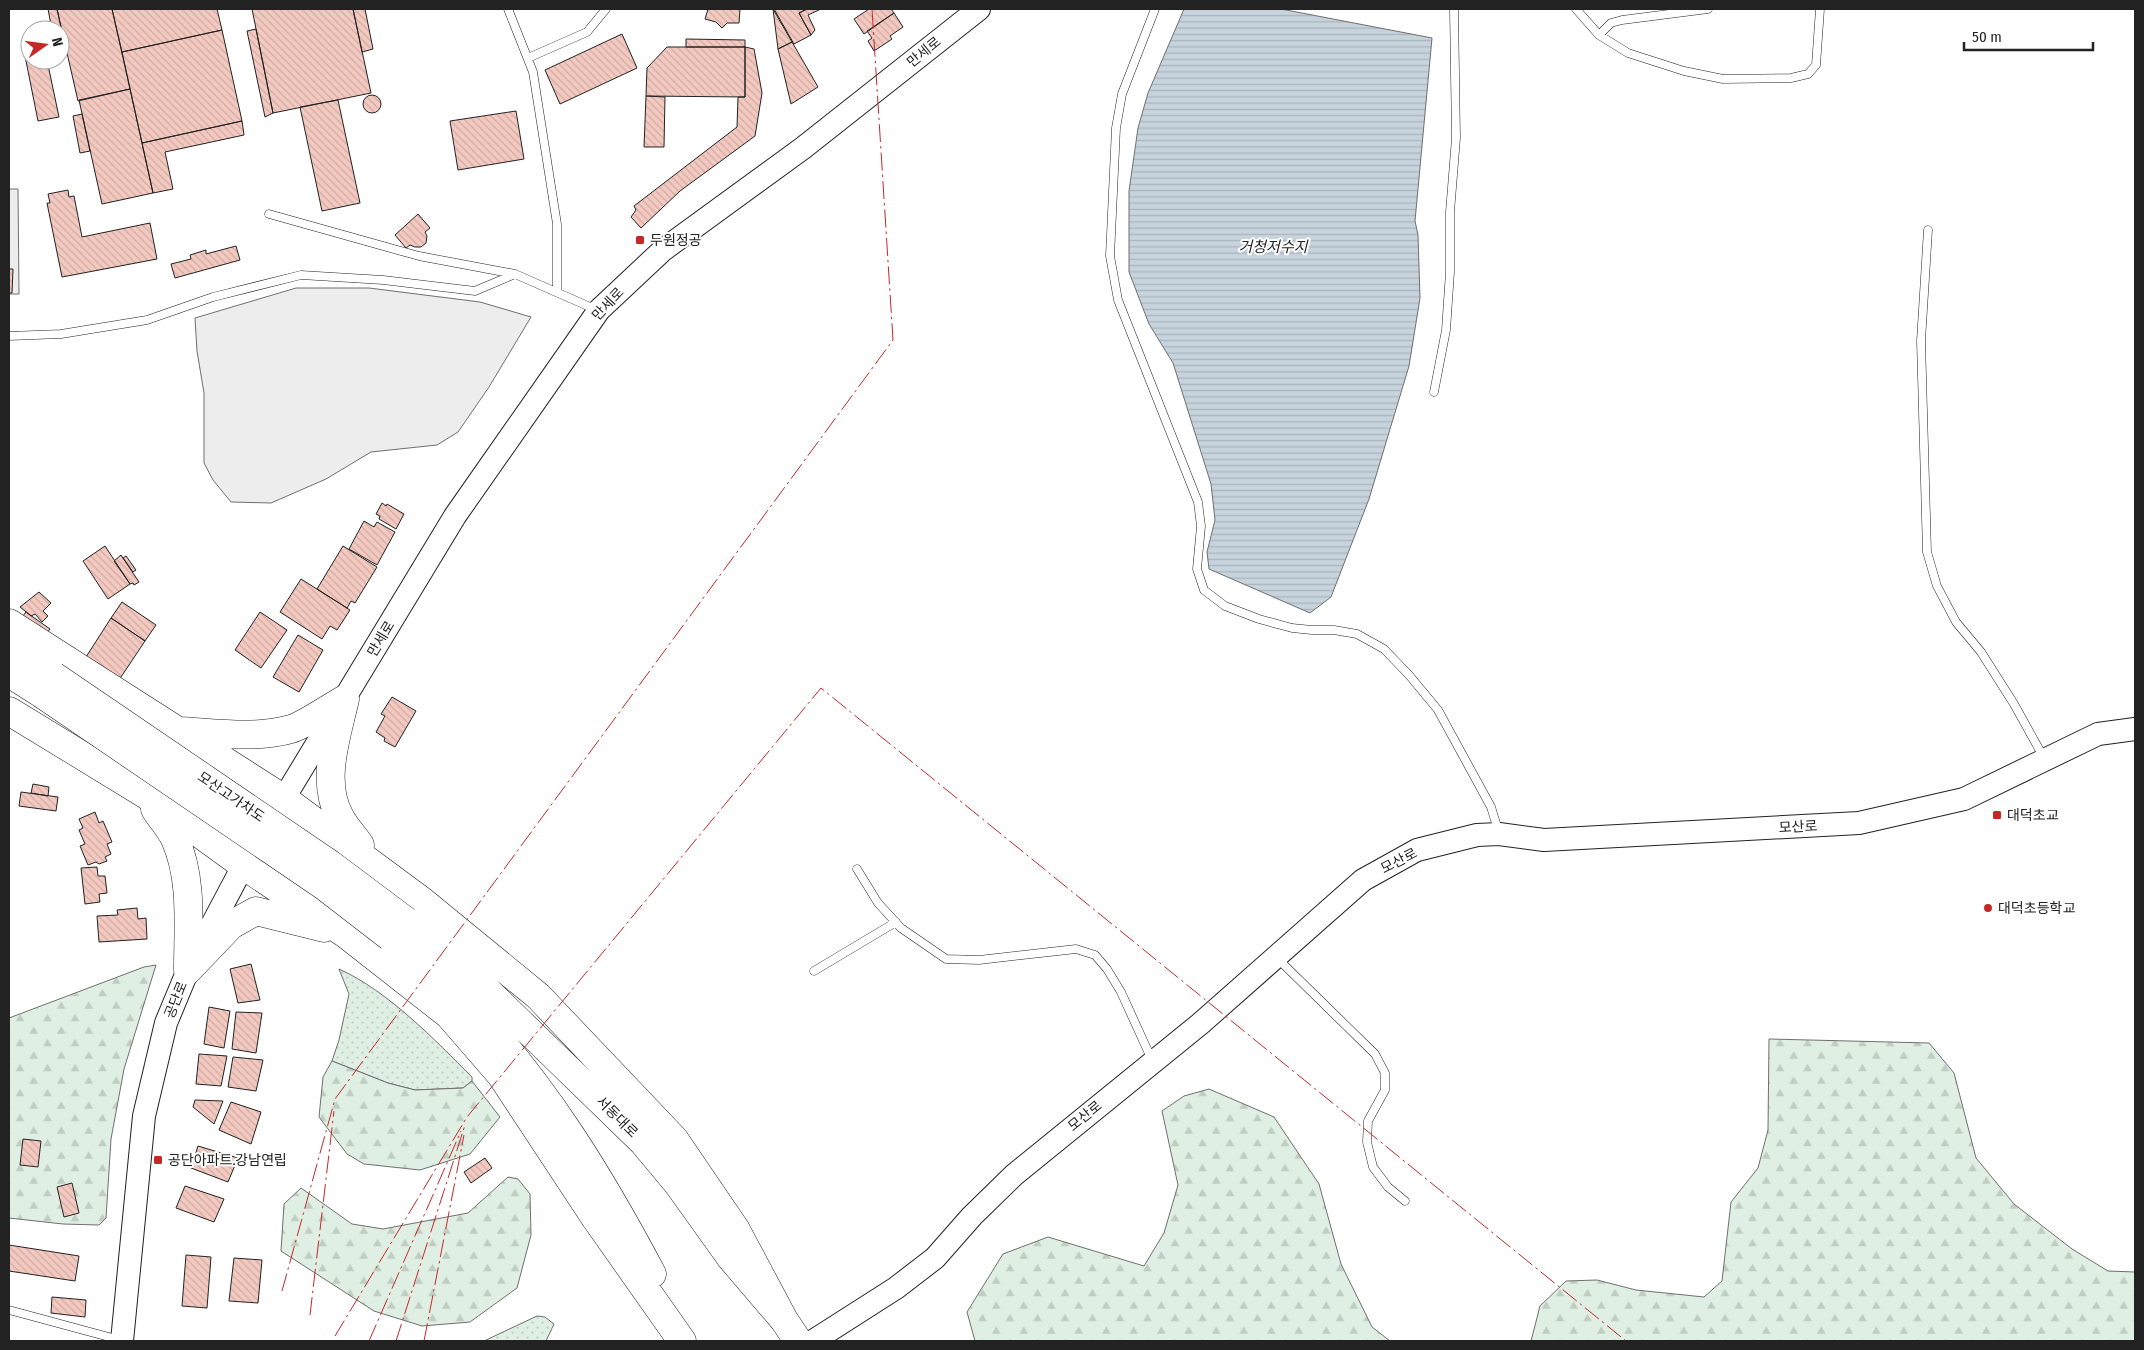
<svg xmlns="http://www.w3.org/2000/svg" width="2144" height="1350" viewBox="0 0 2144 1350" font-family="'Fira Sans Condensed','Noto Sans KR',sans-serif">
	<defs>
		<pattern id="grass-dots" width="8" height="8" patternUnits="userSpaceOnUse" patternTransform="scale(1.25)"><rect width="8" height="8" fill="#e0efe3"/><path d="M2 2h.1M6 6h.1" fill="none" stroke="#c0cdc2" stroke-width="1.8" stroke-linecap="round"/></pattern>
		<pattern id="forest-firs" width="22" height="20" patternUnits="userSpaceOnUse" patternTransform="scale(1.25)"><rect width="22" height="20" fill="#e0efe3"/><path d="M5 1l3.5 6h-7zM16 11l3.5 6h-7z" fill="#c0cdc2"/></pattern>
		<pattern id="water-rules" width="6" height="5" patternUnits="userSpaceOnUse" patternTransform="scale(1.25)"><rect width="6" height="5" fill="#c7d3dd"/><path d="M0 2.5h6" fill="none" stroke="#abb5bd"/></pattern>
		<pattern id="building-back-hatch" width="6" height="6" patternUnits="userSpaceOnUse" patternTransform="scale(1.25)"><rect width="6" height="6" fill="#f3c9c0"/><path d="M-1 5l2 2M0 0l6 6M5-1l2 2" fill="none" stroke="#d0aca5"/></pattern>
	</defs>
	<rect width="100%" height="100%" fill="#fff"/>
	<!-- grass -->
	<path fill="url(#grass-dots)" stroke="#6f6f6f" d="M 339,969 C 388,991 435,1040 472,1077 L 472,1081 L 463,1088 L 415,1090 L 388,1083 L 332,1061 L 339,1040 L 349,994 Z
		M 537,1316 L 545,1317 L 554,1324 L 546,1341 L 484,1341 Z"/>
	<!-- forest -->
	<path fill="url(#forest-firs)" stroke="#6f6f6f" d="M 156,965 L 124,1069 L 111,1139 L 106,1218 L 99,1225 L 63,1224 L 9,1218 L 9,1018 L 144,967 Z
		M 1769,1039 L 1929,1043 L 1954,1073 L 1976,1158 L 2014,1204 L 2072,1249 L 2108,1271 L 2135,1272 L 2135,1341 L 1531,1341 L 1540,1306 L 1566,1281 L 1597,1280 L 1636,1290 L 1704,1297 L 1722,1281 L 1731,1202 L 1758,1168 L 1768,1130 Z
		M 332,1061 L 388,1083 L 415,1090 L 463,1088 L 472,1081 L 500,1117 L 470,1154 L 420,1170 L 364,1164 L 347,1154 L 319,1117 L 323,1077 Z
		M 1209,1089 L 1274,1117 L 1319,1184 L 1341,1264 L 1372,1327 L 1390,1341 L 975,1341 L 967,1312 L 1003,1254 L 1048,1237 L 1144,1266 L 1164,1233 L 1178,1185 L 1162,1111 L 1184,1096 Z
		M 508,1177 L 518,1179 L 530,1194 L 531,1235 L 517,1288 L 470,1322 L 422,1326 L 374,1311 L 281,1251 L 284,1204 L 301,1188 L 352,1224 L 383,1229 L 468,1213 Z"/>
	<!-- parking -->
	<path fill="#ededed" stroke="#6f6f6f" d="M 9,189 L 18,189 L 19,294 L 9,294 Z
		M 296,288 L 369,288 L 480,302 L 531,317 L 489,387 L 458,432 L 437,445 L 371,452 L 326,479 L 271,503 L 231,502 L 213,480 L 204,463 L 204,393 L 197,351 L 195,318 Z"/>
	<!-- water -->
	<path fill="url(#water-rules)" stroke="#6f6f6f" d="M 1184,9 L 1281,9 L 1432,38 L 1415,221 L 1418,235 L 1420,298 L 1409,366 L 1369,499 L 1331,597 L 1310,613 L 1209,569 L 1207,552 L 1215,520 L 1211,484 L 1173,363 L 1149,324 L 1129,272 L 1129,191 L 1138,128 L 1148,93 Z"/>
	<!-- building -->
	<path fill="url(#building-back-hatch)" stroke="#222" d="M 48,9 L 57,9 L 66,50 L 60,51 L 60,30 L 52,30 Z
		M 57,9 L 112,9 L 130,89 L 78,101 Z
		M 112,9 L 217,9 L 222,30 L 122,52 Z
		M 252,9 L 353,9 L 371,93 L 273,113 Z
		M 353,9 L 365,9 L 373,49 L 362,52 Z
		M 708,9 L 740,9 L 739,23 L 727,23 L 722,28 L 716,22 L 705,19 Z
		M 773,9 L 792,42 L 778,49 Z
		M 774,9 L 807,9 L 799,13 L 811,35 L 794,44 Z
		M 807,9 L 821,9 L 808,15 L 815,30 L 811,35 L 799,13 Z
		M 869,9 L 891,9 L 894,13 L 864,34 L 854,19 Z
		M 894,13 L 903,27 L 890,36 L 892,39 L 874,51 L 868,41 L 872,38 L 867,31 Z
		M 256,29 L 273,113 L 265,117 L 247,31 Z
		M 222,30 L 242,121 L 142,143 L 122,52 Z
		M 622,34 L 637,68 L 560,104 L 545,70 Z
		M 686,39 L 745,40 L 745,47 L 686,47 Z
		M 792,42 L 818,87 L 791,104 L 778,49 Z
		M 667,47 L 745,47 L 745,97 L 646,96 L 647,68 Z
		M 745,47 L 754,49 L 762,93 L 755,136 L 680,191 L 641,228 L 631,217 L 636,210 L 634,206 L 737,127 L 738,97 L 745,97 Z
		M 30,55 L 30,60 L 47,60 L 59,117 L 38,121 L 25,56 Z
		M 130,89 L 153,193 L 102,204 L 79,100 Z
		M363 104a9 9 0 1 1 18 0a9 9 0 1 1-18 0Z
		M 646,96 L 665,97 L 664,147 L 644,147 Z
		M 338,100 L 360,203 L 322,211 L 300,107 Z
		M 516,111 L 524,159 L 458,170 L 450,121 Z
		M 82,114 L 90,151 L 80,153 L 73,116 Z
		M 242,121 L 244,135 L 165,152 L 173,189 L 153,193 L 142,143 Z
		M 68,190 L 69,197 L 74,196 L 82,237 L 150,223 L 157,259 L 62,277 L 47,203 L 50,203 L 48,194 Z
		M 418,214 L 430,228 L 425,232 L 427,236 L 426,243 L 421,247 L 415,247 L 410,245 L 406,248 L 395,235 Z
		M 236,246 L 240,260 L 175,278 L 171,264 L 191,259 L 190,255 L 206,250 L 206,254 Z
		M 9,269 L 13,269 L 12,293 L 9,293 Z
		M 382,503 L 386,506 L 387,504 L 404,514 L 396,529 L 379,519 L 380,516 L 376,514 Z
		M 364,521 L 374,527 L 377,522 L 395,532 L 377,565 L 349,549 Z
		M 105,546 L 130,584 L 108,599 L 83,561 Z
		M 343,546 L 377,567 L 355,603 L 351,601 L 347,608 L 317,589 Z
		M 121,555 L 139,582 L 134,585 L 133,583 L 130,584 L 114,561 Z
		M 126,556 L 136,570 L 133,572 L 123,558 Z
		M 301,579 L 350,610 L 337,630 L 330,626 L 322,639 L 280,612 Z
		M 39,592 L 51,603 L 43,611 L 48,616 L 42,622 L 35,614 L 31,616 L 20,607 Z
		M 122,602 L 156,625 L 145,641 L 111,618 Z
		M 26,612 L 50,629 L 44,637 L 20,620 Z
		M 260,612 L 287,630 L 261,668 L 235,650 Z
		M 111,618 L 145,641 L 119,680 L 86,657 Z
		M 298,635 L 323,650 L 299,692 L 273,677 Z
		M 392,697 L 416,711 L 395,747 L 384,741 L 385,738 L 376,732 L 385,716 L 381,714 Z
		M 33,784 L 49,787 L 48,796 L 31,793 Z
		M 21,792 L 58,797 L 56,811 L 19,806 Z
		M 95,812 L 99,823 L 103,821 L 112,842 L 107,844 L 111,854 L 105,857 L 107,861 L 99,864 L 96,862 L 88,865 L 80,846 L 85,844 L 79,830 L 83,828 L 79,819 Z
		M 97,867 L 98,876 L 105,876 L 107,893 L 99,894 L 100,902 L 85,904 L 81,868 Z
		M 137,908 L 138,919 L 146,918 L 147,939 L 99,942 L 97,916 L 118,915 L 117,910 Z
		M 251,964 L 260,1000 L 238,1003 L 230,969 Z
		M 209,1007 L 230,1011 L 224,1048 L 204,1044 Z
		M 236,1012 L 262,1013 L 256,1053 L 232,1049 Z
		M 199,1054 L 227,1056 L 221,1086 L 196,1084 Z
		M 233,1057 L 263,1060 L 256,1091 L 228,1087 Z
		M 195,1100 L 223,1101 L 214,1124 L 193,1107 Z
		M 231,1102 L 261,1112 L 251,1144 L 219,1130 Z
		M 23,1139 L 41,1141 L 38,1167 L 20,1165 Z
		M 198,1146 L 238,1158 L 228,1182 L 191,1168 Z
		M 485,1158 L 492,1168 L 471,1183 L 464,1172 Z
		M 72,1183 L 79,1213 L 64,1217 L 57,1187 Z
		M 185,1186 L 224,1199 L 214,1222 L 176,1208 Z
		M 9,1245 L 79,1256 L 75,1281 L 9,1271 Z
		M 186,1255 L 211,1257 L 207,1308 L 182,1306 Z
		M 234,1258 L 262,1260 L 258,1303 L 229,1301 Z
		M 52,1297 L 86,1300 L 85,1317 L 51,1313 Z"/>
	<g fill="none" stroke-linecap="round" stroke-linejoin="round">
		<defs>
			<path id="lane" d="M 508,9 L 533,72 L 557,224 L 557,292
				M 1155,9 L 1122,94 L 1116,128 L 1110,256 L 1118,300 L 1198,502 L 1201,526 L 1197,569 L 1204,590 L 1225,606 L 1259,619 L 1292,628 L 1312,630 L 1334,630 L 1357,634 L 1384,649 L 1409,675 L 1438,710 L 1491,807 L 1499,833
				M 1576,9 L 1599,35 L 1628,53 L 1684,71 L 1723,79 L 1791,78 L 1808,74 L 1816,65 L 1820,9
				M 1599,35 L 1611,23 L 1622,20 L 1708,9
				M 528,58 L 587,32 L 606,9
				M 269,214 L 419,256 L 515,274 L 597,310
				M 1928,230 L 1921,341 L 1927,552 L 1937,586 L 1956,622 L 1981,652 L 2014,704 L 2044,758
				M 9,336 L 61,334 L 147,320 L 213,297 L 301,275 L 383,280 L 475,291 L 515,274
				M 1434,392 L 1446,330 L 1450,272 L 1450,212 L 1456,138 L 1454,9
				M 857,869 L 878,903 L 901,928 L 946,959 L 979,960 L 1076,949 L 1095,955 L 1107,969 L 1121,992 L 1152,1060
				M 1277,958 L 1375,1054 L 1385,1073 L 1385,1090 L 1368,1121 L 1367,1142 L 1373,1167 L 1388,1187 L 1405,1201
				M 814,971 L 896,922
				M 9,1310 L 120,1340"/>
			<path id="secondary" d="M 275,813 L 455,516 L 599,310 L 663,250 L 803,148 L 979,9
				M 122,1341 L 144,1116 L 166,1023 L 188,970 L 251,851
				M 813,1341 L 896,1288 L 935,1258 L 972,1216 L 1014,1175 L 1200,1024 L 1363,880 L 1417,850 L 1477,835 L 1499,834 L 1544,840 L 1859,823 L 1964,799 L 2098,734 L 2135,729"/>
			<path id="highway" d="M 9,623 L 284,799 L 422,901 L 538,996 L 674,1139 L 736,1230 L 784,1320
				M 9,647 L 54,676
				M 9,673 L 42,694
				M 345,699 C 337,735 320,782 340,817 C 345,827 354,836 360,845
				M 9,711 L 145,794 L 243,865 L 347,935 L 449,1015 L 501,1075 L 596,1219 L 682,1341
				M 180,731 C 216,733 256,739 291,729 C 303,726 332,706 345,699
				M 155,809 C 161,819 170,828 175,839 C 193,879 188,926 188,970
				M 406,921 L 468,972 L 643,1142 L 678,1184 L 731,1258 L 784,1320 L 798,1341
				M 390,937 C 416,960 446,981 470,1007 C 545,1086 601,1178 652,1274
				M 188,970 L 231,925 L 256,911 L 324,928"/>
		</defs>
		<!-- lane casing -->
		<use href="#lane" stroke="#222" stroke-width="9"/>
		<!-- secondary casing -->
		<use href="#secondary" stroke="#222" stroke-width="24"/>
		<!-- highway casing -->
		<use href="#highway" stroke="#222" stroke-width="29"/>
		<!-- lane -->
		<use href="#lane" stroke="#fff" stroke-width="8"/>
		<!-- secondary -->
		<use href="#secondary" stroke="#fff" stroke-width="22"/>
		<!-- highway -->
		<use href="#highway" stroke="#fff" stroke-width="28"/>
		<defs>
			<path id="highway-bridge" d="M 54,676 L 330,864 L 406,921
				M 42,694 L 324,886 L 390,937"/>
		</defs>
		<!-- highway-bridge casing -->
		<use href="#highway-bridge" stroke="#222" stroke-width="29" stroke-linecap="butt"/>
		<!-- highway-bridge -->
		<use href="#highway-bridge" stroke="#fff" stroke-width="28"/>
		<!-- power -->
		<path stroke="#c62828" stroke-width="1" stroke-dasharray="18 4 2.5 4" stroke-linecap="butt" d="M 282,1291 L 335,1099 L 893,340 L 872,9
			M 310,1315 L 334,1111
			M 335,1336 L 467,1117 L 821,688 L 1626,1341
			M 369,1341 L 461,1131
			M 396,1341 L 465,1125
			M 424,1341 L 464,1135"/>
	</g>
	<!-- markers -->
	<g fill="#c62828" stroke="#fff" stroke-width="2">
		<rect x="635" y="235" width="10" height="10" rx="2.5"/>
		<rect x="1992" y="810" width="10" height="10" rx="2.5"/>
		<circle cx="1988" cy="908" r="5"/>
		<rect x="153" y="1155" width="10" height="10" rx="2.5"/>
	</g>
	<g text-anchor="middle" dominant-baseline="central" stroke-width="4" stroke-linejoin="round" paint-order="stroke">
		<!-- street labels -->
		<g font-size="14" fill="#222" stroke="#fff">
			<text transform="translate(924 52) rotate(-39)">만세로</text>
			<text transform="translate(608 304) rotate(-47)">만세로</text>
			<text transform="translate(381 639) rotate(-59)">만세로</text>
			<text transform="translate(231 797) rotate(34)">모산고가차도</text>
			<text transform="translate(1798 827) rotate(-3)">모산로</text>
			<text transform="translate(1399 861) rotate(-27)">모산로</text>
			<text transform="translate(176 1000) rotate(-68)">공단로</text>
			<text transform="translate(1085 1116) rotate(-39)">모산로</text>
			<text transform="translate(617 1117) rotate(45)">서동대로</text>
		</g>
		<!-- poi labels -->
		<g font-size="14" fill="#222" stroke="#fff" text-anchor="start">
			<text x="650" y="240">두원정공</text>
			<text x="2007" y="815">대덕초교</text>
			<text x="1998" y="908">대덕초등학교</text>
			<text x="168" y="1160">공단아파트.강남연립</text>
		</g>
		<!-- water labels -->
		<g font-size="15" font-style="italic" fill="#222" stroke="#fff">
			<text x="1273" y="247">거청저수지</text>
		</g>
	</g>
	<!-- border -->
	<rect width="2144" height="1350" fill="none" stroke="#222222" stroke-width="20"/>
	<!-- north arrow -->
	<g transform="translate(45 45) rotate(76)"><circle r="24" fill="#ffffff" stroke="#a7a7a7"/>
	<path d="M0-4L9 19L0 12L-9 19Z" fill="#c62828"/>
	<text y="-8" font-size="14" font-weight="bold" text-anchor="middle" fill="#222222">N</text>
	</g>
	<!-- scale -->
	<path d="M1964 42v8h129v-8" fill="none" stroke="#222222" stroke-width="2.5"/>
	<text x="1972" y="42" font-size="15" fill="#222222" stroke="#ffffff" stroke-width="4" paint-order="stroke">50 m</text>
</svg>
